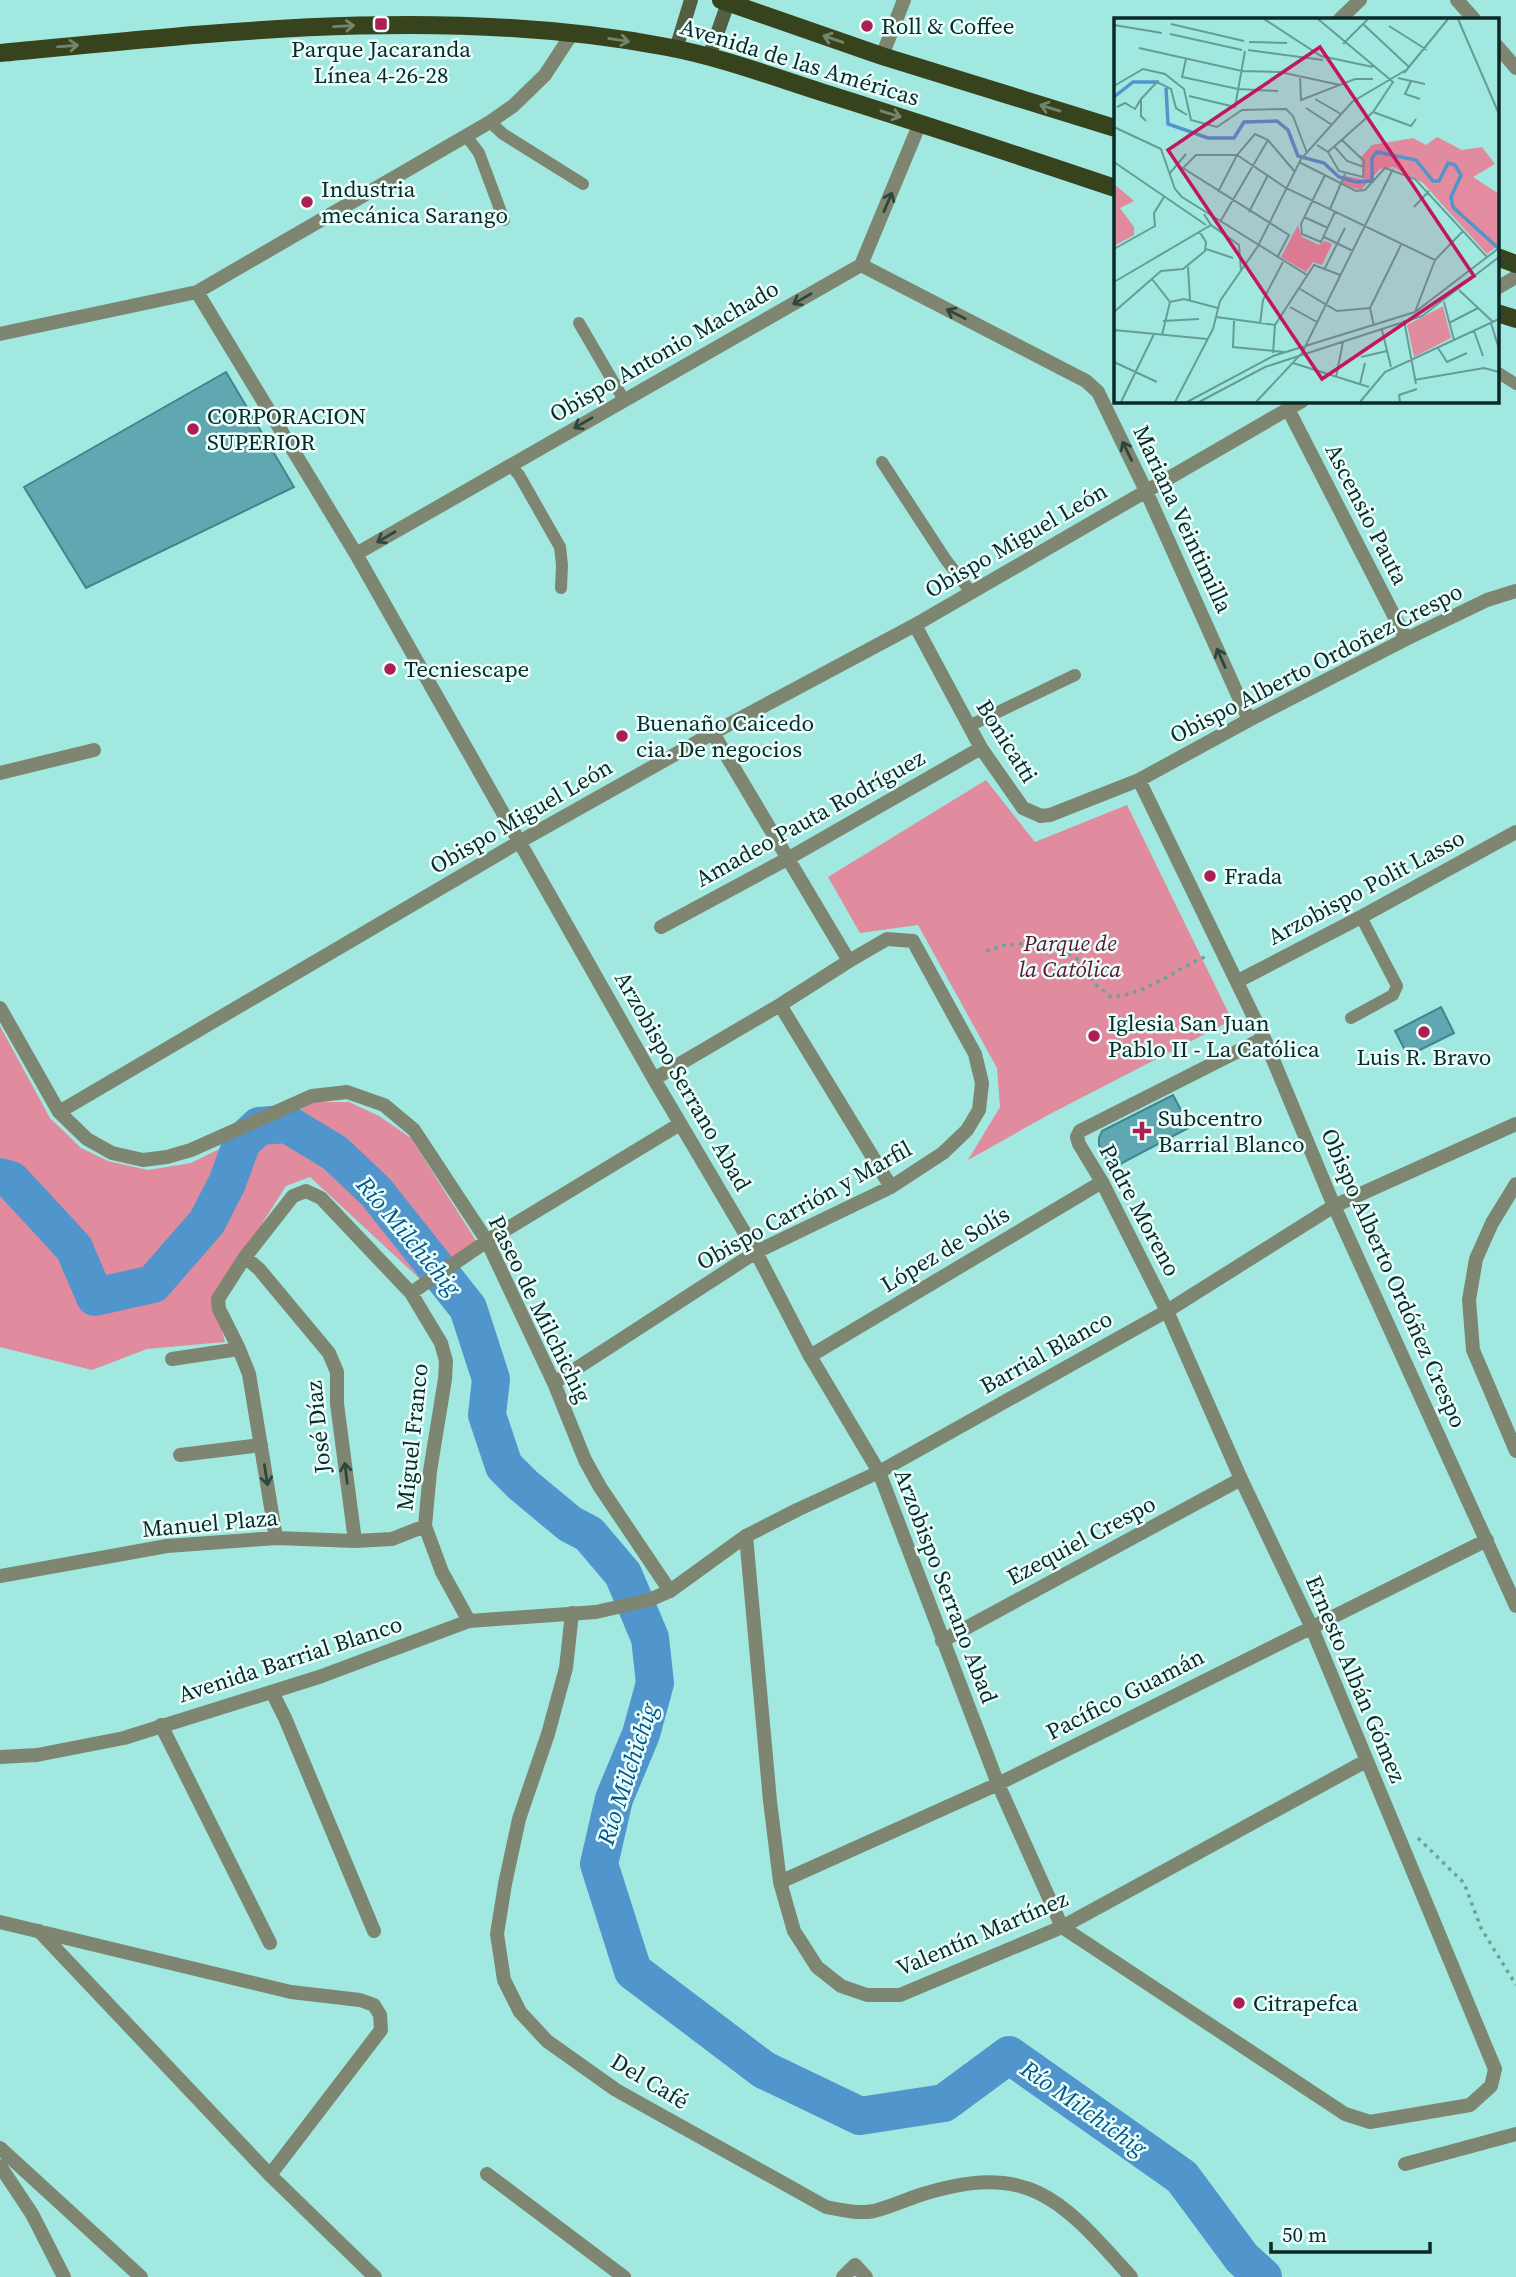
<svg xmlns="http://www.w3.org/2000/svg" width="1516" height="2277" viewBox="0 0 1516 2277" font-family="'Source Serif 4',serif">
	<rect width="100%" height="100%" fill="#a1e9e0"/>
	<!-- green -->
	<path fill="#e18b9e" d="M 986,780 L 1035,842 L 1127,805 L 1232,1020 L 1048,1115 L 968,1160 L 1000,1107 L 997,1068 L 918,925 L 860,933 L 828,877 Z
		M 0,1026 L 50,1118 L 81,1148 L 108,1161 L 148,1170 L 191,1163 L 315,1102 L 349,1102 L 379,1116 L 411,1138 L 478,1244 L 422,1281 L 310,1177 L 286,1186 L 214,1299 L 225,1342 L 147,1349 L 92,1370 L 0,1347 Z"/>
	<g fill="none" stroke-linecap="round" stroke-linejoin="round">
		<!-- river -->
		<path stroke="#5195cd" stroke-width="38" d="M 0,1177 L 11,1180 L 74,1248 L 95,1297 L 153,1284 L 207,1222 L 227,1183 L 242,1142 L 259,1126 L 287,1124 L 335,1153 L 376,1192 L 468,1308 L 491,1379 L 487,1415 L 504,1466 L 523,1485 L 570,1524 L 589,1534 L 623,1574 L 650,1638 L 655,1683 L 641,1734 L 614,1799 L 599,1864 L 633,1971 L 764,2070 L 860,2116 L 944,2103 L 1009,2055 L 1182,2177 L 1242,2258 L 1263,2277"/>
	</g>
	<!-- building -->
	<path fill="#60a8b1" stroke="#3e868f" stroke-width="2" d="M 226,372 L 294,487 L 86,588 L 24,487 Z
		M 1441,1007 L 1454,1033 L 1408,1056 L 1395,1031 Z
		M 1173,1095 L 1190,1127 L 1111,1169 L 1099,1145 L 1099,1138 L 1102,1131 Z"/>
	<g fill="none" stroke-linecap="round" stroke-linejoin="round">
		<!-- path -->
		<path stroke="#6aa39d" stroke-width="3.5" stroke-dasharray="3.5 5" stroke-linecap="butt" d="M 986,951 L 1005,945 L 1036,943 L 1070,954 L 1084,964 L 1094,983 L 1111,997 C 1145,995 1176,969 1207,956
			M 1418,1838 L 1464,1883 L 1481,1928 L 1516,1985"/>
		<!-- service -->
		<path stroke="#7e8671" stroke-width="12" d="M 490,122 L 503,134 L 583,184
			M 467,137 L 479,153 L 504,220
			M 579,323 L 624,400
			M 1497,372 L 1516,384
			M 882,462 L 946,560 L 971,592
			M 510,465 L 519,475 L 560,547 L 562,565 L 561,588
			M 969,726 L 1075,675
			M 1351,1018 L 1393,995 L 1397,986 L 1361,917"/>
		<!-- pedestrian -->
		<path stroke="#7e8671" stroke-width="14" d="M 810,1356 L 1102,1182"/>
		<!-- minor -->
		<path stroke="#7e8671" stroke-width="14" d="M 1457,0 L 1474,19
			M 1340,19 L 1360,0
			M 1497,46 L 1516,68
			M 882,56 L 904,0
			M 861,265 L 1086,381 L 1098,392 L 1146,491 L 1249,720
			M 1497,288 L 1516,277
			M 197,292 L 356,554 L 654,1079 L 756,1252 L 810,1356 L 879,1472 L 998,1784 L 1062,1927
			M 0,334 L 197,292 L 490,122 L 513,106 L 545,75 L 573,32
			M 1288,409 L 1406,639
			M 356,554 L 861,265 L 920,123
			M 915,625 L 981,748 L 1023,808 L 1041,816 L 1050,815 L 1139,780 L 1249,720 L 1406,639 L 1487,600 L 1516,591
			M 713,733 L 849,961
			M 0,773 L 94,750
			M 1139,780 L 1264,1038 L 1334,1206 L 1516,1606
			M 661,927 L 789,858 L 981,748
			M 1238,981 L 1361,917 L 1516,832
			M 780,1005 L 891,1187
			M 0,1008 L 59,1112 L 87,1139 L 112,1153 L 143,1160 L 167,1157 L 191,1150 L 312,1096 L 347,1092 L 384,1105 L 414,1130 L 487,1241 L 554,1383 L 585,1460 L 600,1487 L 670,1591
			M 59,1112 L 519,842 L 713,733 L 915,625 L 1302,401
			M 1516,1184 L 1492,1223 L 1476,1259 L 1469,1300 L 1473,1350 L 1516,1451
			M 245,1257 L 259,1269 L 329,1353 L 337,1372 L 337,1404 L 355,1541
			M 411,1293 L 487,1241 L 680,1124
			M 172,1359 L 239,1349
			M 554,1383 L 756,1252 L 891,1187 L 943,1153 L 967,1130 L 979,1110 L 982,1083 L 975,1054 L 913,941 L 887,939 L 849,961 L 780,1005 L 654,1079
			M 180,1455 L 261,1445
			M 746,1536 L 770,1801 L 780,1882 L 794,1931 L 817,1967 L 841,1986 L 867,1995 L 900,1995 L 1062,1927 L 1366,1761
			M 276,1538 L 249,1374 L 239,1349 L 219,1309 L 218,1299 L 245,1257 L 293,1196 L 306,1191 L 321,1198 L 411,1293 L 441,1343 L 446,1361 L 445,1379 L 430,1471 L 425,1526 L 442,1572 L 469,1621
			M 0,1576 L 167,1546 L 276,1538 L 355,1541 L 392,1539 L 425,1526
			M 572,1613 L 566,1668 L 548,1734 L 519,1819 L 505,1884 L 497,1934 L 504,1980 L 520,2012 L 547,2041 L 616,2090 L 826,2207 C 841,2210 858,2214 874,2211 C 890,2207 905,2200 920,2195 C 1030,2160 1062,2200 1131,2277
			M 942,1641 L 1241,1479
			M 272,1692 L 285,1718 L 374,1931
			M 161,1725 L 270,1943
			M 780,1882 L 998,1784 L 1487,1540
			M 0,1922 L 291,1992 L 360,2000 L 374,2005 L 380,2015 L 381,2030 L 270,2175
			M 1062,1927 L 1345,2114 L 1370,2122 L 1470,2105 L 1491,2086 L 1495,2069 L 1311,1626 L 1241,1479 L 1167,1311 L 1102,1182 L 1079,1144 L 1077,1137 L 1080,1131 L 1264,1038
			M 39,1931 L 270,2175 L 375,2277
			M 0,2148 L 141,2277
			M 1405,2164 L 1516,2134
			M 0,2166 L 32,2214 L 64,2277
			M 487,2174 L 624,2277
			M 843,2277 L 855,2265 L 866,2277"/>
		<!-- tertiary -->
		<path stroke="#7e8671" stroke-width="14" d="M 0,1757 L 37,1755 L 124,1738 L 319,1677 L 469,1621 L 596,1612 L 649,1600 L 670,1591 L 746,1536 L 797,1510 L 879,1472 L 1167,1311 L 1334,1206 L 1516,1124"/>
		<!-- secondary -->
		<path stroke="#535f40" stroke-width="14" d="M 676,49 L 691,0
			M 709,57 L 729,0"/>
		<!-- primary -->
		<path stroke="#36431d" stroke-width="18" d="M 721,0 L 882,56 L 1115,128
			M 0,53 C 221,32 447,5 667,47 C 720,57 771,76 821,92 C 920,123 1017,155 1115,188
			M 1497,257 L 1516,264
			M 1497,313 L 1516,319"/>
	</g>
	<!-- one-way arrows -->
	<defs><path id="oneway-shaft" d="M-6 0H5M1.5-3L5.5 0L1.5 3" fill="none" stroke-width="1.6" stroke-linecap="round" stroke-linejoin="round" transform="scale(1.75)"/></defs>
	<g stroke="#75856b">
		<use href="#oneway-shaft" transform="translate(344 26) rotate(-3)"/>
		<use href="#oneway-shaft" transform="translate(833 39) rotate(-161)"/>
		<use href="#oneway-shaft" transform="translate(619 40) rotate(9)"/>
		<use href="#oneway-shaft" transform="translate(68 46) rotate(-5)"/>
		<use href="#oneway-shaft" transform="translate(1050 108) rotate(-163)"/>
		<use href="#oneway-shaft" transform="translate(891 114) rotate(17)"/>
	</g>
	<g stroke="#2e463d">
		<use href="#oneway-shaft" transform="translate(888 202) rotate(-67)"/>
		<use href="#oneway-shaft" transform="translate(802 299) rotate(150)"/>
		<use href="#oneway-shaft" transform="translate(956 314) rotate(-153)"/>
		<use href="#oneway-shaft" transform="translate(583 423) rotate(150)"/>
		<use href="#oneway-shaft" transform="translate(1127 451) rotate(-116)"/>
		<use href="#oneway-shaft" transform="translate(386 537) rotate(150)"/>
		<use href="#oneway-shaft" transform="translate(1221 658) rotate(-114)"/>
		<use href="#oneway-shaft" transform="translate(346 1473) rotate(-97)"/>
		<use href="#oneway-shaft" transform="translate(266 1475) rotate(81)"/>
	</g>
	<!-- markers -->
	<g fill="#ae1e53" stroke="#eafffc" stroke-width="2.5">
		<rect x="374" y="17" width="14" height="14" rx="3.5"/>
		<circle cx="867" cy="26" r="7"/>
		<circle cx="307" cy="202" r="7"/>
		<circle cx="193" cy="429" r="7"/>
		<circle cx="390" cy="669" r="7"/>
		<circle cx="622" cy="736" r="7"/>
		<circle cx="1210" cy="876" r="7"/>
		<circle cx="1424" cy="1032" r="7"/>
		<circle cx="1094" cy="1036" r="7"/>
		<path d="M1138.5 1120.5h7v7h7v7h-7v7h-7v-7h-7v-7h7z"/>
		<circle cx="1239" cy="2003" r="7"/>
	</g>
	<g text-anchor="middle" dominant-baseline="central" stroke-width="5" stroke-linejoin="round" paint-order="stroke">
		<!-- poi labels -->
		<g font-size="23" fill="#0b2a27" stroke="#eafffc" text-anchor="start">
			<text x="881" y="26">Roll &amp; Coffee</text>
			<text x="381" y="49" text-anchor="middle">Parque Jacaranda<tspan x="381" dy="26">Línea 4-26-28</tspan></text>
			<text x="321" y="189">Industria<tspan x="321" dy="26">mecánica Sarango</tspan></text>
			<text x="207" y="416">CORPORACION<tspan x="207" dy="26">SUPERIOR</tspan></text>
			<text x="404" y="669">Tecniescape</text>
			<text x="636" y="723">Buenaño Caicedo<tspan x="636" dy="26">cia. De negocios</tspan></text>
			<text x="1224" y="876">Frada</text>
			<text x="1108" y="1023">Iglesia San Juan<tspan x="1108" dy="26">Pablo II - La Católica</tspan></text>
			<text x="1424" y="1057" text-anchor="middle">Luis R. Bravo</text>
			<text x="1158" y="1118">Subcentro<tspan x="1158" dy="26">Barrial Blanco</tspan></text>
			<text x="1253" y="2003">Citrapefca</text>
		</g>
		<!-- street labels -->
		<g font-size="23" fill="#0b2a27" stroke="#eafffc">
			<text transform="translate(800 62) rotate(17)">Avenida de las Américas</text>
			<text transform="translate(664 351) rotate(-30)">Obispo Antonio Machado</text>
			<text transform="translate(1367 514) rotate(63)">Ascensio Pauta</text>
			<text transform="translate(1183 519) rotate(65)">Mariana Veintimilla</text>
			<text transform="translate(1016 540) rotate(-30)">Obispo Miguel León</text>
			<text transform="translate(1316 663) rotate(-27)">Obispo Alberto Ordoñez Crespo</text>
			<text transform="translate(1007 741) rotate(58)">Bonicatti</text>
			<text transform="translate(521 816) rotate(-30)">Obispo Miguel León</text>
			<text transform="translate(810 818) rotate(-29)">Amadeo Pauta Rodríguez</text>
			<text transform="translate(1366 887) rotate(-28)">Arzobispo Polit Lasso</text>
			<text transform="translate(683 1081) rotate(60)">Arzobispo Serrano Abad</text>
			<text transform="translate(804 1205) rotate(-29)">Obispo Carrión y Marfil</text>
			<text transform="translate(1140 1210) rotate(62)">Padre Moreno</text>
			<text transform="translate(945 1249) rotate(-31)">López de Solís</text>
			<text transform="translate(1394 1278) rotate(66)">Obispo Alberto Ordóñez Crespo</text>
			<text transform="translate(540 1309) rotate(64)">Paseo de Milchichig</text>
			<text transform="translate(1046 1352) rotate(-29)">Barrial Blanco</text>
			<text transform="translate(318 1427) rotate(-96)">José Díaz</text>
			<text transform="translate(412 1437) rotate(-84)">Miguel Franco</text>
			<text transform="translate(210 1523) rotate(-5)">Manuel Plaza</text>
			<text transform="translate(1081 1540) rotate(-28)">Ezequiel Crespo</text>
			<text transform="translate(946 1586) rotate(69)">Arzobispo Serrano Abad</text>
			<text transform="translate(290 1659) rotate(-18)">Avenida Barrial Blanco</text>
			<text transform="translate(1356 1679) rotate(67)">Ernesto Albán Gómez</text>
			<text transform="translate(1125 1694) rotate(-27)">Pacífico Guamán</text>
			<text transform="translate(982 1933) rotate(-23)">Valentín Martínez</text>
			<text transform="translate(650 2081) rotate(31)">Del Café</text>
		</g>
		<!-- park labels -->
		<g font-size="23" font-style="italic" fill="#61132e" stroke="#eafffc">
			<text x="1070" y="943">Parque de<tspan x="1070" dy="26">la Católica</tspan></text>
		</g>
		<!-- water labels -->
		<g font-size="24" font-style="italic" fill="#00568b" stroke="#eafffc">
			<text transform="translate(409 1236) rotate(50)">Río Milchichig</text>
			<text transform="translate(627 1774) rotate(-72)">Río Milchichig</text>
			<text transform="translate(1084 2108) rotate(35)">Río Milchichig</text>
		</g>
	</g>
	<!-- overview -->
	<g transform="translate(1114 18)">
		<rect width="385" height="385" fill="#a1e9e0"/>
		<path d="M 323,119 L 348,132 L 368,129 L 381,146 L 359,159 L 385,176 L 385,227 L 373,236 L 309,165 L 279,149 L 266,151 L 247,172 L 228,166 L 231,158 L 249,161 L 247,139 L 258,127 L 299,120 L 312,127 ZM 0,166 L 20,183 L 6,190 L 20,209 L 20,217 L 0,228 ZM 184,207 L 188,219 L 205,227 L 211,223 L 218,226 L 208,247 L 199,244 L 192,254 L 167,239 ZM 329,288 L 337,320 L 300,339 L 293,307 Z" fill="#e18b9e"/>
		<path d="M 326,146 L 385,176 L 378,187 L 385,197 L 385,227 L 376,228 L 326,184 L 325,169 L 316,165 L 319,149 Z" fill="#e38b9f"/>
		<path fill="none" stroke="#5195cd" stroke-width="3.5" d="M 52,70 L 54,106 L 94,120 L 120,120 L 130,104 L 163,103 L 174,112 L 184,138 L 210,145 L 225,159 L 242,164 L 258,163 L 258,140 L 263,134 L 302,142 L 319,163 L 325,163 L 334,145 L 341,147 L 347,157 L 337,179 L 339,189 L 384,230M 0,79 L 19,64 L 45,64"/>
		<path fill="none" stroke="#659d96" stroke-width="2" d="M 150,1 L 207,38 L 259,49M 204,1 L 279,64 L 259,94 L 214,134M 344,1 L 385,96M 57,6 L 130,23M 249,6 L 295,49M 0,7 L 48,15M 275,8 L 313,32M 56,16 L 128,32M 135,24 L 173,25M 229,26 L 254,1M 25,30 L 128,53 L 166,54 L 226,67M 134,32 L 209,42M 72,41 L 68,59 L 124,71 L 164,73M 290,55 L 334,1M 186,58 L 187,82 L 241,61 L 259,61M 284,60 L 311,66M 297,63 L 291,76 L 306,81M 0,68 L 29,51 L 51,56 L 70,71 L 77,102 L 103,109 L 128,92 L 172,91 L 179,98 L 193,135M 75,78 L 121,89 L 131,33M 201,81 L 227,96M 3,89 L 11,85 L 21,91 L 27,81M 192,90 L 218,107M 259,94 L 297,108 L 302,101M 32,103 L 27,98 L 27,81 L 43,64 L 57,71 L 62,90 L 73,97M 0,109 L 47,131 L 61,171 L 68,179 L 193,257M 203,127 L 214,134 L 225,153 L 249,159 L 250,143 L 228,122M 220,128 L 233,143 L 250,149M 123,137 L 172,170 L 321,242M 123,137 L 82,137 L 69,150 L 175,217 L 163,240M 0,144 L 92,207M 185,144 L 242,173 L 251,172 L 271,150 L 301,161 L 373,239M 56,155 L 72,136M 211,157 L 187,206 L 188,216 L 207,224 L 221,194M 104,174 L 123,137 L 141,116 L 154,122 L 181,154M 300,189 L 315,173M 216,191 L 231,156M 135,194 L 154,157M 90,196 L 97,207 L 125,227 L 127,253M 190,199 L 214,210M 106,204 L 154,122M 210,219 L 239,233M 0,231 L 41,208 L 40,195 L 50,179M 92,231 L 119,240M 74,249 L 76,282M 211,250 L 231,210M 38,261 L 56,284 L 48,317M 0,264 L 97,207M 186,271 L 223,293 L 256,290M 345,272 L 379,304M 56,284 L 70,281 L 104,290M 330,284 L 340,322M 176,289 L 203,304M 0,294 L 47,253 L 69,251 L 91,233 L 92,224 L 85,213M 301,294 L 321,242 L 349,213M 102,299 L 161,307 L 200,247 L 226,257M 290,302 L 302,366M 49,303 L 85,301M 120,303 L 119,329 L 170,334M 335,305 L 364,290M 377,305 L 385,331M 146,306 L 149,282 L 169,244M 260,308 L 256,290 L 287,227M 0,312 L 93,321M 268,312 L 277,349M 360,313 L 369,338M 324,330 L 333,344 L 353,335M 159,335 L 161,307M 247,339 L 273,333M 299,341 L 385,301M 0,344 L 43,364M 179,345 L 255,369M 222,359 L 229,324M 300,362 L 370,350 L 385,354M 246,366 L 251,345M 7,384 L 40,316M 61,384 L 99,311 L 106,283 L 144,228 L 187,141 L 238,84 L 292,52M 73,384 L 159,338 L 301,294 L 385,230M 85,384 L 151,349 L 308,298 L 385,239M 142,384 L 188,335 L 279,151M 246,384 L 271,354 L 299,341M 286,384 L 285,377 L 303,371"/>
		<path fill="#c2185b" fill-opacity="0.15" stroke="#c2185b" stroke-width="3.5" d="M 206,29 L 360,258 L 208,361 L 54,132 Z"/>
		<rect width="385" height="385" fill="none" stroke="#0b2a27" stroke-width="3.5"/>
	</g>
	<!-- scale -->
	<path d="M1271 2242v10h159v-10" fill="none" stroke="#0b2a27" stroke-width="3.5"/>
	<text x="1282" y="2242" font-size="21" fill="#0b2a27" stroke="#eafffc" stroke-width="5" paint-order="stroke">50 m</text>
</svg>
